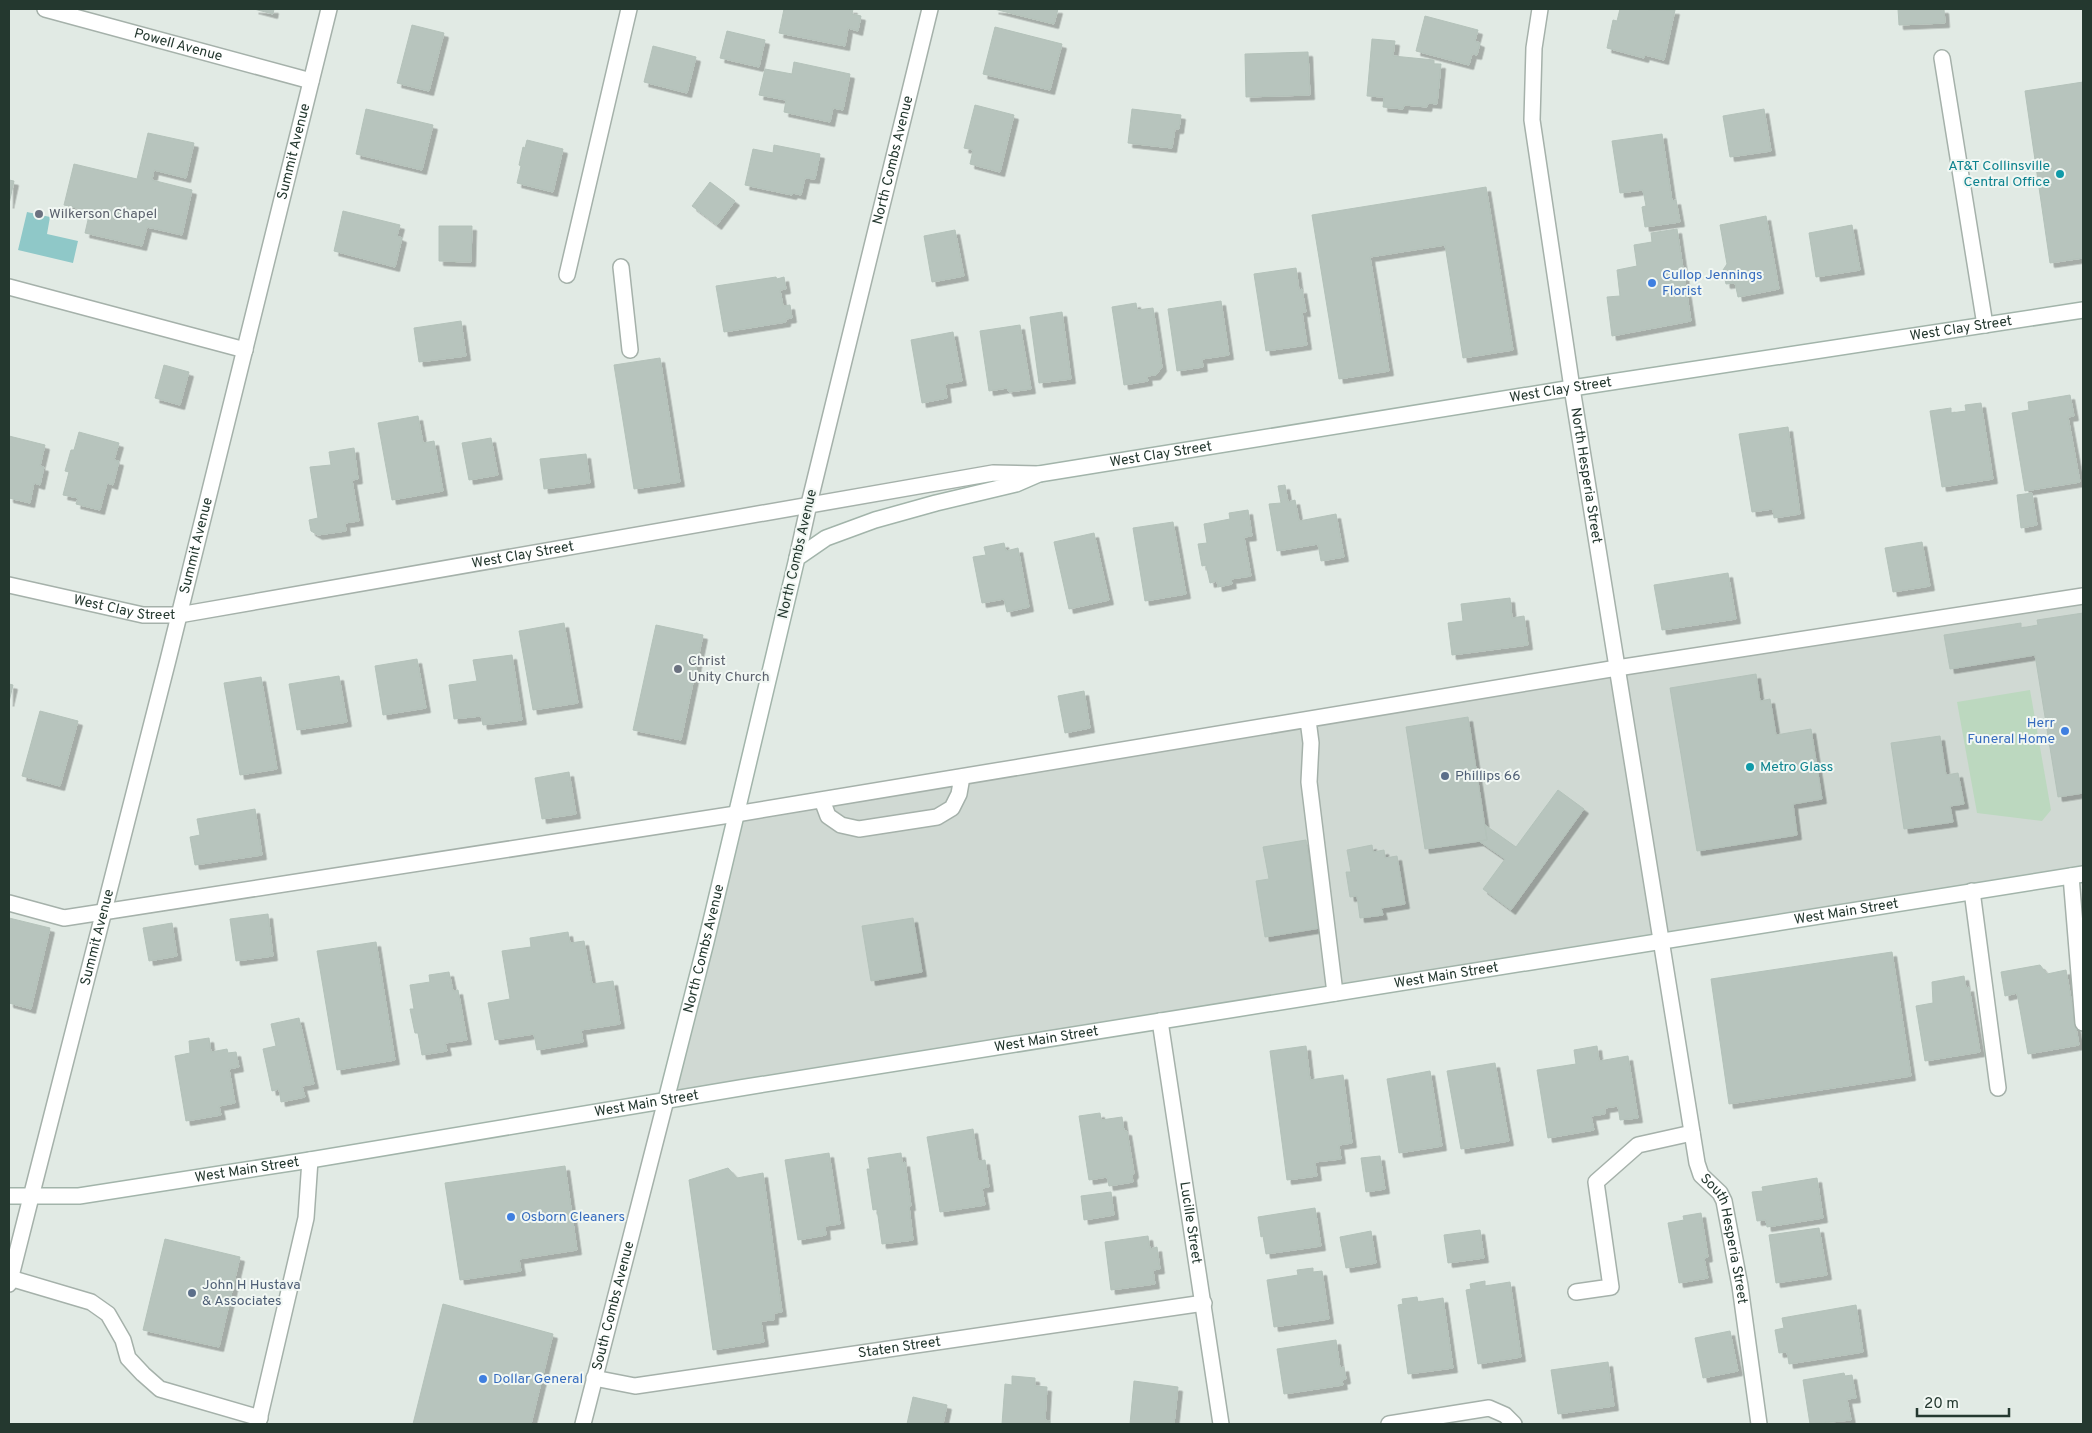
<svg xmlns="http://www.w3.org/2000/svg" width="2092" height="1433" viewBox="0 0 2092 1433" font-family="Overpass,sans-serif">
	<defs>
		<filter id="shadow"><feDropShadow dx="4.5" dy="4.5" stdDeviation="0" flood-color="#0004"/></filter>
	</defs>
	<rect width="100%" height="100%" fill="#e1eae4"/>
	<!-- built -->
	<path fill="#d0d9d3" d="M 2083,596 L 2083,874 L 666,1100 L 736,814 Z"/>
	<!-- green -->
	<path fill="#bcd8bf" d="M 2030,690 L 2051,810 L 2042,821 L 1977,813 L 1957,702 Z"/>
	<!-- water -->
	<path fill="#8fc8c8" d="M 27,212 L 50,217 L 47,234 L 78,241 L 73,263 L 18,250 Z"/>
	<!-- building -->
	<path fill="#b7c4bd" stroke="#b4c2ba" filter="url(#shadow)" d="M 254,9 L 274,9 L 273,14 Z
		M 784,9 L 853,9 L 852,14 L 861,16 L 858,31 L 848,28 L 845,46 L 779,33 Z
		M 994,9 L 1058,9 L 1054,24 Z
		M 1620,9 L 1675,10 L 1664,60 L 1645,55 L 1644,58 L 1607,48 L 1613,20 L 1617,21 Z
		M 1898,9 L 1944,9 L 1945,23 L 1899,25 Z
		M 1425,16 L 1478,30 L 1475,41 L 1480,43 L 1477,55 L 1472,54 L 1469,65 L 1416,51 Z
		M 412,25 L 444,33 L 429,91 L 397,83 Z
		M 995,27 L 1062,44 L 1050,90 L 983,74 Z
		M 727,31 L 765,40 L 759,67 L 720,58 Z
		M 1372,39 L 1395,41 L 1393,56 L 1434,60 L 1434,64 L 1441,64 L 1437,104 L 1428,103 L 1427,107 L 1404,105 L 1403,109 L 1383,107 L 1384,97 L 1367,96 Z
		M 653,46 L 696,57 L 687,93 L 644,82 Z
		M 1308,52 L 1310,95 L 1246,97 L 1245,54 Z
		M 794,62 L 850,74 L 843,110 L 833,108 L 830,122 L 784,112 L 786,100 L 759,95 L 765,69 L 792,74 Z
		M 2083,82 L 2083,258 L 2050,263 L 2025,91 Z
		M 975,105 L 1014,115 L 1000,172 L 970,164 L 973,150 L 964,148 Z
		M 366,109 L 433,125 L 422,170 L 356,154 Z
		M 1132,109 L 1181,115 L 1179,129 L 1175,129 L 1172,148 L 1128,143 Z
		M 1764,109 L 1771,151 L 1730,157 L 1723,116 Z
		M 148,133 L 194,143 L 186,178 L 154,170 L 152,180 L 192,190 L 182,235 L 147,227 L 142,246 L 85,233 L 90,211 L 64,205 L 74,164 L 137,179 Z
		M 1662,134 L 1672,201 L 1676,200 L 1680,222 L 1645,227 L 1642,207 L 1646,206 L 1643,190 L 1620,193 L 1612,141 Z
		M 527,140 L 563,149 L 553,192 L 517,183 L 521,166 L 519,165 L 523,147 L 525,148 Z
		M 774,145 L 820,154 L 815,179 L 805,178 L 801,195 L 793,193 L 792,195 L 745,185 L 753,149 L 773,153 Z
		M 9,180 L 14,181 L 9,204 Z
		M 710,182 L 735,201 L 717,225 L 692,206 Z
		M 1486,187 L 1513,350 L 1463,358 L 1445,245 L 1370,257 L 1389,371 L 1339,379 L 1312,215 Z
		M 343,211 L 400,225 L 397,236 L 402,238 L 395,267 L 334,251 Z
		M 1766,216 L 1779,289 L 1738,297 L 1735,283 L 1726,284 L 1723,270 L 1727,264 L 1720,225 Z
		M 1852,225 L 1860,270 L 1816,277 L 1809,233 Z
		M 439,226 L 472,226 L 471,262 L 439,261 Z
		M 1677,229 L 1691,321 L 1612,336 L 1607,297 L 1620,296 L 1617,270 L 1637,266 L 1634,245 L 1652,242 L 1651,233 Z
		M 955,230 L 964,276 L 932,282 L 924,236 Z
		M 1296,268 L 1299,290 L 1302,289 L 1306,312 L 1302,312 L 1307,345 L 1266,351 L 1254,274 Z
		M 776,277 L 777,279 L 784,277 L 786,289 L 780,290 L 783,306 L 790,305 L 792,318 L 786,319 L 786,322 L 724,332 L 716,286 Z
		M 1221,301 L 1229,355 L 1202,359 L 1203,367 L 1177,371 L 1168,309 Z
		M 1136,303 L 1137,310 L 1153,308 L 1162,367 L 1156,375 L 1147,376 L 1148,381 L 1124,385 L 1112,307 Z
		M 1062,312 L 1071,379 L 1039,383 L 1030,317 Z
		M 461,321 L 466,356 L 419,362 L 414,328 Z
		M 1020,325 L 1031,389 L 1009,392 L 1007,388 L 989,391 L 980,331 Z
		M 953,332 L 962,381 L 945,384 L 947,398 L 922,403 L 911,340 Z
		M 660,358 L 680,482 L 634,489 L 614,365 Z
		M 164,365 L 189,372 L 180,405 L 155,398 Z
		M 2070,395 L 2074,416 L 2068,417 L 2080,482 L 2025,491 L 2012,413 L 2029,410 L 2028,402 Z
		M 1981,403 L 1993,479 L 1942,487 L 1930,411 L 1951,408 L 1951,413 L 1966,411 L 1965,405 Z
		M 418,416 L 423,443 L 434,441 L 443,491 L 392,500 L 378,423 Z
		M 1788,427 L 1800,514 L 1774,518 L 1773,509 L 1752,512 L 1739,434 Z
		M 79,432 L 119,443 L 114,460 L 119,461 L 113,485 L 107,483 L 100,510 L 76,504 L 78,498 L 63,495 L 69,472 L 65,471 L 71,450 L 74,450 Z
		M 9,436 L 45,445 L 40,466 L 44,467 L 40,485 L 34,483 L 30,503 L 9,498 Z
		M 491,438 L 498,475 L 469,480 L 462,443 Z
		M 354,448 L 358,479 L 352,480 L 359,521 L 345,523 L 346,531 L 318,535 L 311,531 L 309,520 L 318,518 L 310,467 L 331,465 L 329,452 Z
		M 586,454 L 590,483 L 544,489 L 540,459 Z
		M 1285,485 L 1288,502 L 1295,500 L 1299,521 L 1336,514 L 1344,557 L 1321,561 L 1318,544 L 1277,551 L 1269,504 L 1281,503 L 1278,486 Z
		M 2032,493 L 2037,525 L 2021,528 L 2017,495 Z
		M 1248,510 L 1252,536 L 1244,537 L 1251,576 L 1231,579 L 1232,584 L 1218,587 L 1217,581 L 1210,583 L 1206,565 L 1202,566 L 1198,544 L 1207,543 L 1204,524 L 1230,519 L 1229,513 Z
		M 1173,522 L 1186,594 L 1145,601 L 1133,528 Z
		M 1094,533 L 1109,600 L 1069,609 L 1054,542 Z
		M 1922,542 L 1930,586 L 1893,592 L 1885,548 Z
		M 1004,543 L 1006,551 L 1018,548 L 1029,607 L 1007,612 L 1004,599 L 982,603 L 973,557 L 986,555 L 984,547 Z
		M 1728,573 L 1736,619 L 1662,630 L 1654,585 Z
		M 1510,598 L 1512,618 L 1524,616 L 1528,645 L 1452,655 L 1448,623 L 1463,621 L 1461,604 Z
		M 2083,613 L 2083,793 L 2058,797 L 2035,655 L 1950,669 L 1944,635 L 2021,623 L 2021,628 L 2038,625 L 2037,620 Z
		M 564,623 L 578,703 L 533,710 L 519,631 Z
		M 656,625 L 703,635 L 681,740 L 633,730 Z
		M 512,655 L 522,720 L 483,725 L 481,716 L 454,719 L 449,685 L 477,681 L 473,660 Z
		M 417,659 L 426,708 L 383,715 L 375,666 Z
		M 1756,674 L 1760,701 L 1770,699 L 1776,735 L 1811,729 L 1822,799 L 1793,804 L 1797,835 L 1697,851 L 1670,688 Z
		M 339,676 L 347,722 L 297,730 L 289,684 Z
		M 261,677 L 277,769 L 240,775 L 224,683 Z
		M 9,684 L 13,685 L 9,702 Z
		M 1084,691 L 1090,728 L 1065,733 L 1058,696 Z
		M 40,711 L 78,721 L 60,786 L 22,776 Z
		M 1468,717 L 1487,840 L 1425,849 L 1406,727 Z
		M 1940,736 L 1946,775 L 1958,773 L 1964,804 L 1950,806 L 1953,822 L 1904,829 L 1891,743 Z
		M 569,772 L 576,814 L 542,819 L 535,778 Z
		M 1558,790 L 1584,809 L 1511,910 L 1483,889 L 1505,859 L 1479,841 L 1487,840 L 1485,825 L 1516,847 Z
		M 255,809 L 262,855 L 195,865 L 190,837 L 200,835 L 197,819 Z
		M 1306,840 L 1320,928 L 1265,937 L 1256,881 L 1269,879 L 1263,847 Z
		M 1372,845 L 1373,852 L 1384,850 L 1385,858 L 1397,856 L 1405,904 L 1381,908 L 1383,915 L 1360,918 L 1357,896 L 1350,897 L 1346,872 L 1351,872 L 1347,850 Z
		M 268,914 L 273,956 L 236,961 L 230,919 Z
		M 9,918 L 50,928 L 31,1009 L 9,1003 Z
		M 913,918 L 922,972 L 871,981 L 862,926 Z
		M 172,923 L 177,956 L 149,961 L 143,928 Z
		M 568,932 L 570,943 L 584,941 L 592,984 L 613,981 L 620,1024 L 581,1030 L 583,1042 L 537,1050 L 534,1034 L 495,1040 L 488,1003 L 510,999 L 502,951 L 531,947 L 530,938 Z
		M 376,942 L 395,1060 L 337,1070 L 317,951 Z
		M 1892,952 L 1911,1076 L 1729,1104 L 1711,979 Z
		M 2040,965 L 2047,974 L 2066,970 L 2079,1045 L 2028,1054 L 2017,993 L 2005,996 L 2001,972 Z
		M 449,972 L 453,991 L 458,990 L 467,1040 L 445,1043 L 447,1051 L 422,1055 L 418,1033 L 415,1033 L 410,1009 L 414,1009 L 410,985 L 430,982 L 429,975 Z
		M 1964,976 L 1966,988 L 1969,987 L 1980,1052 L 1925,1061 L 1916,1006 L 1933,1003 L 1932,982 Z
		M 299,1018 L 314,1084 L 302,1086 L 305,1097 L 281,1102 L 279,1089 L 272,1091 L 263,1049 L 276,1046 L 271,1024 Z
		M 209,1038 L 211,1052 L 227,1049 L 228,1053 L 236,1052 L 239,1067 L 229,1069 L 235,1103 L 219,1106 L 221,1115 L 186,1121 L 175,1056 L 190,1053 L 189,1041 Z
		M 1306,1046 L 1310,1080 L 1343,1075 L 1352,1143 L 1339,1145 L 1341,1159 L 1315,1162 L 1317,1176 L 1287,1180 L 1270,1051 Z
		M 1597,1046 L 1599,1061 L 1628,1056 L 1638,1118 L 1620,1120 L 1618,1106 L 1605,1108 L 1605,1114 L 1591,1116 L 1594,1130 L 1548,1138 L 1537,1070 L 1576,1064 L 1574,1050 Z
		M 1495,1063 L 1509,1141 L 1461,1149 L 1447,1071 Z
		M 1430,1071 L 1442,1146 L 1399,1153 L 1387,1079 Z
		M 1100,1113 L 1101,1120 L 1122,1117 L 1124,1131 L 1127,1131 L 1134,1173 L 1132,1176 L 1133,1182 L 1109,1186 L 1107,1177 L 1089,1180 L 1079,1116 Z
		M 973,1129 L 978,1161 L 985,1160 L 989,1187 L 982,1188 L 985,1205 L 940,1212 L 927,1137 Z
		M 829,1153 L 840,1224 L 825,1226 L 826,1235 L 798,1240 L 785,1160 Z
		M 901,1153 L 902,1163 L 905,1162 L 911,1206 L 909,1206 L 913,1240 L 882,1244 L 877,1209 L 873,1210 L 867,1169 L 870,1169 L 868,1158 Z
		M 1380,1156 L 1385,1189 L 1366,1192 L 1361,1158 Z
		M 565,1166 L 577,1250 L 519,1259 L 521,1271 L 460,1280 L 445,1183 Z
		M 728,1168 L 737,1178 L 763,1173 L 782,1312 L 774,1313 L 774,1320 L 761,1321 L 764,1342 L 713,1350 L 689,1180 Z
		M 1817,1178 L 1823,1218 L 1767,1227 L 1766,1220 L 1757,1221 L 1752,1192 L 1763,1191 L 1762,1187 Z
		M 1111,1192 L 1114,1215 L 1084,1220 L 1081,1196 Z
		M 1315,1208 L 1321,1246 L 1266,1254 L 1263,1236 L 1261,1237 L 1258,1217 Z
		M 1701,1213 L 1708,1257 L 1704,1258 L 1708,1278 L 1679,1283 L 1668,1223 L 1684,1220 L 1683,1216 Z
		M 1819,1228 L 1827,1275 L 1776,1283 L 1769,1235 Z
		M 1480,1230 L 1484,1258 L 1448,1263 L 1444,1235 Z
		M 1371,1231 L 1376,1263 L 1346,1268 L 1340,1237 Z
		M 1148,1236 L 1150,1249 L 1157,1247 L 1160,1269 L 1153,1270 L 1155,1284 L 1111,1290 L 1105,1242 Z
		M 165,1239 L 240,1257 L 219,1347 L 143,1330 Z
		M 1313,1268 L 1313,1272 L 1322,1271 L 1329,1319 L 1274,1327 L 1267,1280 L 1298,1275 L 1297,1270 Z
		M 1485,1281 L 1485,1286 L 1510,1282 L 1521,1357 L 1478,1364 L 1466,1290 L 1471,1289 L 1470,1284 Z
		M 1417,1297 L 1418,1302 L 1443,1298 L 1453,1368 L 1408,1374 L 1398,1305 L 1403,1304 L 1402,1299 Z
		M 443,1304 L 553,1334 L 531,1424 L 413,1424 Z
		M 1856,1305 L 1863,1352 L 1789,1364 L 1787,1352 L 1779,1353 L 1775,1330 L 1784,1328 L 1782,1318 Z
		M 1730,1331 L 1738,1371 L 1703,1378 L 1695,1338 Z
		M 1336,1340 L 1340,1368 L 1344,1367 L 1346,1379 L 1342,1380 L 1343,1385 L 1284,1394 L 1277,1349 Z
		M 1608,1362 L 1614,1406 L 1558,1414 L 1551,1370 Z
		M 1844,1373 L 1845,1376 L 1852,1375 L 1856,1398 L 1847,1399 L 1851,1420 L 1810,1424 L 1803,1380 Z
		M 1012,1376 L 1035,1378 L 1035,1386 L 1047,1387 L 1045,1420 L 1050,1421 L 1050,1424 L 1002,1424 L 1005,1384 L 1012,1385 Z
		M 1134,1381 L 1178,1387 L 1174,1424 L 1130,1424 Z
		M 913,1397 L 947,1405 L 943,1424 L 907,1424 Z"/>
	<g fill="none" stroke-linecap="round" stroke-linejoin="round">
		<defs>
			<path id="service" d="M 1942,58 L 1985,325
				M 621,267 L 630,350
				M 567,275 L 629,9
				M 9,287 L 245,350
				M 1308,720 L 1311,743 L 1309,782 L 1335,993
				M 822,800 L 828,816 L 841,825 L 859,829 L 937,817 L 952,808 L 959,794 L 962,777
				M 2071,876 L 2083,1023
				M 1972,891 L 1998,1088
				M 9,903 L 64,918 L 736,814 L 1617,668 L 2083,596
				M 10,1278 L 91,1302 L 108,1314 L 123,1340 L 128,1358 L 143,1374 L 160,1389 L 260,1418
				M 1576,1292 L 1611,1287 L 1596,1182 L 1638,1145 L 1692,1133"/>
			<g id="minor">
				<path id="s1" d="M 45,9 L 311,81"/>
				<path id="s2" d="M 1540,9 L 1534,48 L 1532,120 L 1572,388 L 1697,1163 L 1701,1175 L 1720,1193 L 1724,1201 L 1740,1286 L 1759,1424"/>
				<path id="s3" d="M 809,504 L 930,9"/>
				<path id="s4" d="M 9,585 L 143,615 L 179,615"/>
				<path id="s5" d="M 1160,1021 L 1221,1424"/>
				<path d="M 9,1284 L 31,1197"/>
				<path id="s6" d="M 594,1378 L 635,1386 L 1204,1303"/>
				<path id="s7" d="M 583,1424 L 666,1100"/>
				<path d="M 1389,1424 L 1489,1408 L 1505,1415 L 1514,1424"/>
			</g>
			<g id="tertiary">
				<path d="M 797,558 L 809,504"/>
				<path id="s8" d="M 179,615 L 993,473 L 1039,474"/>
				<path id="s9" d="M 31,1197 L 168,660 L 329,9"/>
				<path d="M 258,1424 L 306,1218 L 310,1160"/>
			</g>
			<g id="secondary">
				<path id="s10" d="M 666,1100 L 706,942 L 797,558 L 826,538 L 875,520 L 936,503 L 1016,484 L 1039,474 L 1572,388 L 2083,310"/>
				<path id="s11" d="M 9,1196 L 79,1196 L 310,1160 L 740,1088 L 2083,874"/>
			</g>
		</defs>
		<!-- service casing -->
		<use href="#service" stroke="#a5b1aa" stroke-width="18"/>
		<!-- minor casing -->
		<use href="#minor" stroke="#a5b1aa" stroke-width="18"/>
		<!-- tertiary casing -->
		<use href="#tertiary" stroke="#a5b1aa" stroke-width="18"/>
		<!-- secondary casing -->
		<use href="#secondary" stroke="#a2b4aa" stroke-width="18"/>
		<!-- service -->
		<use href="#service" stroke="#fff" stroke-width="15"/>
		<!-- minor -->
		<use href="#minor" stroke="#fff" stroke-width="15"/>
		<!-- tertiary -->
		<use href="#tertiary" stroke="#fff" stroke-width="15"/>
		<!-- secondary -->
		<use href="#secondary" stroke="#fff" stroke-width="15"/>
	</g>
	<!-- markers -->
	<g fill="#0f9aa8" stroke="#f1f7f3" stroke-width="2">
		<circle cx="2060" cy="174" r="5"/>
		<circle cx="1750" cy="767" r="5"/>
	</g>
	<g fill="#6b7280" stroke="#f1f7f3" stroke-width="2">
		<circle cx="39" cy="214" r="5"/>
		<circle cx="678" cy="669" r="5"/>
	</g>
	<g fill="#3f7fe0" stroke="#f1f7f3" stroke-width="2">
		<circle cx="1652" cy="283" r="5"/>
		<circle cx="2065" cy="731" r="5"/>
		<circle cx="511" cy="1217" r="5"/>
		<circle cx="483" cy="1379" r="5"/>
	</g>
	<g fill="#5c6f8a" stroke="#f1f7f3" stroke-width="2">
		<circle cx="1445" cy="776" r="5"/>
		<circle cx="192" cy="1293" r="5"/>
	</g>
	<g text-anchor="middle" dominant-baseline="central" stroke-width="4" stroke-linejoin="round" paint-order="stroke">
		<!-- street labels -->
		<g font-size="14" fill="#24382f" stroke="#f1f7f3">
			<text stroke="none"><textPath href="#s1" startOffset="138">Powell Avenue</textPath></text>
			<text stroke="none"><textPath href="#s9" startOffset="1078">Summit Avenue</textPath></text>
			<text stroke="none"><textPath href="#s3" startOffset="354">North Combs Avenue</textPath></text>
			<text stroke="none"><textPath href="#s10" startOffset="1749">West Clay Street</textPath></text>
			<text stroke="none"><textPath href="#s10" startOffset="1344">West Clay Street</textPath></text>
			<text stroke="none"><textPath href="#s10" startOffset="939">West Clay Street</textPath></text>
			<text stroke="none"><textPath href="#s2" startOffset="471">North Hesperia Street</textPath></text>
			<text stroke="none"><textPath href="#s9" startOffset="672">Summit Avenue</textPath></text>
			<text stroke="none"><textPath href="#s8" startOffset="349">West Clay Street</textPath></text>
			<text transform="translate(798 554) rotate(-77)">North Combs Avenue</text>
			<text stroke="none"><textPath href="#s4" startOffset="118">West Clay Street</textPath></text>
			<text stroke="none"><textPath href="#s11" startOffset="1860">West Main Street</textPath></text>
			<text stroke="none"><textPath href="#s9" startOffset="268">Summit Avenue</textPath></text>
			<text stroke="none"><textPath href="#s10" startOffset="156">North Combs Avenue</textPath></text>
			<text stroke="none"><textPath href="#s11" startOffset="1455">West Main Street</textPath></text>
			<text stroke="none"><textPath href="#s11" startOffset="1050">West Main Street</textPath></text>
			<text stroke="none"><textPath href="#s11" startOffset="645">West Main Street</textPath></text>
			<text stroke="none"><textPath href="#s11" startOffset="240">West Main Street</textPath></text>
			<text stroke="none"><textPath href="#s5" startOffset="204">Lucille Street</textPath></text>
			<text stroke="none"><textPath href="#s2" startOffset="1251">South Hesperia Street</textPath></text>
			<text stroke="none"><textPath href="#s7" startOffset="122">South Combs Avenue</textPath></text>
			<text stroke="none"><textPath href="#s6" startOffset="309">Staten Street</textPath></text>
		</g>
		<!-- culture labels -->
		<g font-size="14" fill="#0d838f" stroke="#f1f7f3" text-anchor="end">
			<text x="2050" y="166">AT&amp;T Collinsville<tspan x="2050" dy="16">Central Office</tspan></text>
			<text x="1760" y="767" text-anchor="start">Metro Glass</text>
		</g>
		<!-- worship labels -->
		<g font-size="14" fill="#5b616d" stroke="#f1f7f3" text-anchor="start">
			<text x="49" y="214">Wilkerson Chapel</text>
			<text x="688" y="661">Christ<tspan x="688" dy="16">Unity Church</tspan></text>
		</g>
		<!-- shop labels -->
		<g font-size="14" fill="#366cbe" stroke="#f1f7f3" text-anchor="start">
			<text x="1662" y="275">Cullop Jennings<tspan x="1662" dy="16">Florist</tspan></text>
			<text x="2055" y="723" text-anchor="end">Herr<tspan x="2055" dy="16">Funeral Home</tspan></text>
			<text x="521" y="1217">Osborn Cleaners</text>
			<text x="493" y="1379">Dollar General</text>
		</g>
		<!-- service labels -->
		<g font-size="14" fill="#4e5e75" stroke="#f1f7f3" text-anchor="start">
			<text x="1455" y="776">Phillips 66</text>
			<text x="202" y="1285">John H Hustava<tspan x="202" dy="16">&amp; Associates</tspan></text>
		</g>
	</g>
	<!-- border -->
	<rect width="2092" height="1433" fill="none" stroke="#24382f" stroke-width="20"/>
	<!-- scale -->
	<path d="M1917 1408v8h92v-8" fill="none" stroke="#24382f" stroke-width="2.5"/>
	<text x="1924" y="1408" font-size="15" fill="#24382f" stroke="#f1f7f3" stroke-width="4" paint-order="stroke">20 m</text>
</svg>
